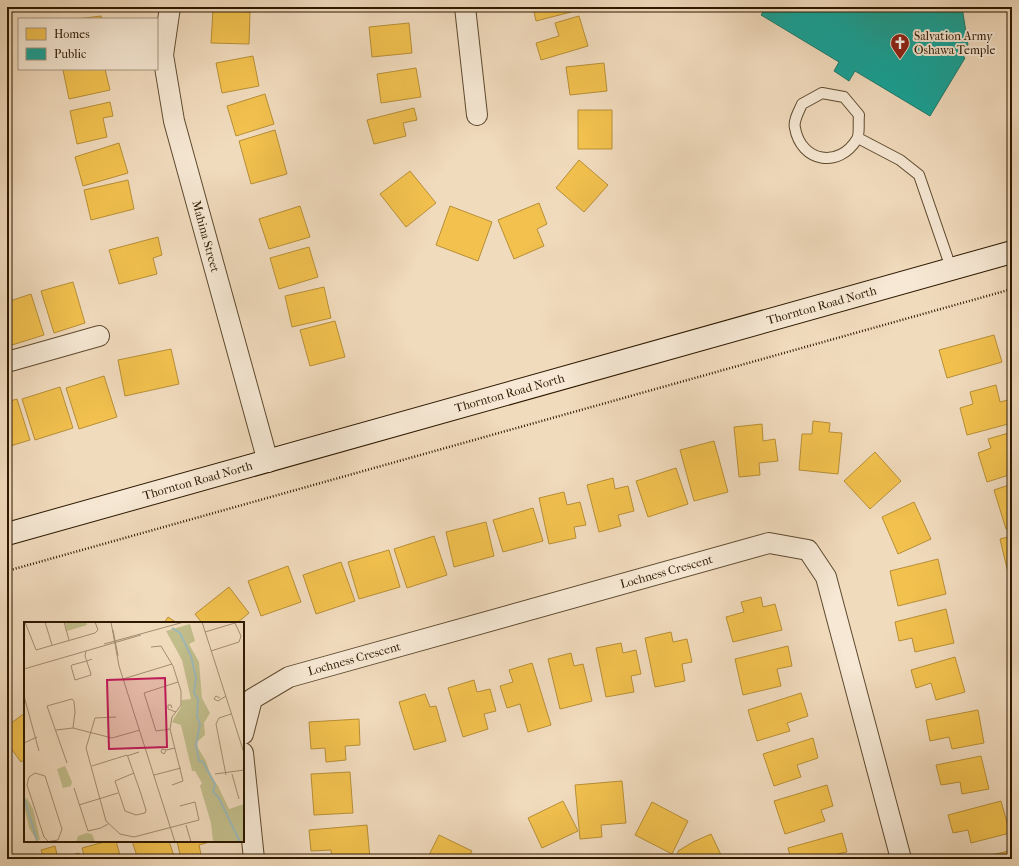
<svg xmlns="http://www.w3.org/2000/svg" width="1019" height="866" viewBox="0 0 1019 866" font-family="'IM FELL French Canon',serif">
	<rect width="100%" height="100%" fill="#f1dbbd"/>
	<filter id="stains"><feTurbulence type="fractalNoise" baseFrequency=".005" numOctaves="4"/><feColorMatrix values="0 0 0 0 .2 0 0 0 0 .09 0 0 0 0 .02 0 0 0 .5 -.17"/></filter>
	<radialGradient id="worn" r=".72"><stop offset=".6" stop-color="#630" stop-opacity="0"/><stop offset="1" stop-color="#630" stop-opacity=".3"/></radialGradient>
	<!-- homes -->
	<path fill="#f2c14e" stroke="#b78f37" d="M 362,7 L 402,7 L 402,10 L 362,10 Z
		M 533,7 L 570,7 L 571,12 L 536,21 Z
		M 213,10 L 250,12 L 249,44 L 211,43 Z
		M 101,16 L 102,19 L 76,19 Z
		M 579,16 L 588,46 L 541,60 L 536,43 L 559,36 L 555,23 Z
		M 409,23 L 412,53 L 372,57 L 369,27 Z
		M 253,56 L 259,86 L 222,93 L 216,63 Z
		M 604,63 L 607,91 L 570,95 L 566,67 Z
		M 416,68 L 421,97 L 381,103 L 377,74 Z
		M 67,69 L 105,69 L 110,90 L 69,99 L 63,70 Z
		M 265,94 L 274,124 L 236,136 L 227,106 Z
		M 110,102 L 113,116 L 103,118 L 107,137 L 77,144 L 70,111 Z
		M 414,108 L 417,120 L 403,123 L 406,136 L 374,144 L 367,120 Z
		M 578,110 L 612,110 L 612,149 L 578,149 Z
		M 275,130 L 287,174 L 251,184 L 239,141 Z
		M 119,143 L 128,173 L 83,186 L 75,157 Z
		M 579,160 L 608,185 L 584,212 L 556,188 Z
		M 410,171 L 436,203 L 406,227 L 380,194 Z
		M 128,180 L 134,209 L 91,220 L 84,190 Z
		M 539,203 L 547,224 L 537,229 L 544,246 L 514,259 L 498,220 Z
		M 300,206 L 310,237 L 269,249 L 259,219 Z
		M 450,206 L 492,222 L 478,261 L 436,245 Z
		M 158,237 L 162,255 L 153,258 L 157,274 L 119,284 L 109,250 Z
		M 309,247 L 318,277 L 279,289 L 270,258 Z
		M 73,282 L 85,323 L 54,333 L 41,291 Z
		M 324,287 L 331,318 L 292,327 L 285,296 Z
		M 31,294 L 44,335 L 12,345 L 7,328 L 7,302 Z
		M 335,321 L 345,357 L 310,366 L 300,330 Z
		M 994,335 L 1002,362 L 947,378 L 939,350 Z
		M 171,349 L 179,384 L 125,396 L 118,360 Z
		M 104,376 L 117,417 L 79,429 L 66,388 Z
		M 996,385 L 1000,402 L 1012,399 L 1012,423 L 967,435 L 960,408 L 973,404 L 970,392 Z
		M 60,387 L 73,428 L 35,440 L 22,399 Z
		M 17,399 L 30,440 L 7,447 L 7,402 Z
		M 813,421 L 830,423 L 829,432 L 842,433 L 838,474 L 799,470 L 802,434 L 812,434 Z
		M 762,424 L 763,441 L 775,439 L 778,461 L 759,463 L 760,475 L 739,477 L 734,427 Z
		M 1012,432 L 1012,474 L 987,482 L 978,453 L 991,448 L 988,439 Z
		M 714,441 L 728,492 L 694,501 L 680,450 Z
		M 875,452 L 901,481 L 870,509 L 844,481 Z
		M 676,468 L 688,504 L 648,517 L 636,481 Z
		M 613,478 L 615,489 L 628,486 L 634,511 L 618,515 L 621,526 L 599,532 L 587,485 Z
		M 1012,484 L 1012,528 L 1006,529 L 994,490 Z
		M 564,492 L 567,505 L 580,502 L 586,525 L 574,527 L 576,538 L 549,544 L 539,498 Z
		M 914,502 L 931,539 L 898,554 L 882,517 Z
		M 533,508 L 543,541 L 503,552 L 493,520 Z
		M 486,522 L 494,556 L 454,567 L 446,532 Z
		M 434,536 L 447,575 L 407,588 L 394,549 Z
		M 1012,536 L 1012,576 L 1009,577 L 1000,539 Z
		M 389,550 L 400,587 L 359,599 L 348,562 Z
		M 938,559 L 946,594 L 898,606 L 890,571 Z
		M 341,562 L 355,601 L 316,614 L 303,575 Z
		M 288,566 L 301,602 L 261,616 L 248,581 Z
		M 229,587 L 249,613 L 237,623 L 202,623 L 195,614 Z
		M 761,597 L 763,607 L 775,604 L 782,630 L 733,642 L 726,617 L 744,612 L 741,602 Z
		M 946,609 L 954,643 L 915,652 L 912,638 L 899,641 L 895,622 Z
		M 168,617 L 177,623 L 164,623 Z
		M 671,632 L 673,642 L 687,639 L 692,662 L 682,664 L 685,681 L 655,687 L 645,638 Z
		M 621,643 L 623,653 L 636,650 L 641,674 L 631,676 L 634,692 L 606,697 L 596,648 Z
		M 788,646 L 792,666 L 777,669 L 781,686 L 743,695 L 735,659 Z
		M 571,653 L 574,666 L 583,664 L 592,701 L 560,709 L 548,659 Z
		M 955,657 L 965,692 L 936,700 L 931,683 L 916,688 L 911,670 Z
		M 532,663 L 551,725 L 528,732 L 520,704 L 507,708 L 500,686 L 513,682 L 509,670 Z
		M 474,680 L 477,692 L 490,689 L 496,711 L 484,714 L 488,729 L 463,737 L 448,688 Z
		M 801,693 L 808,716 L 787,723 L 790,731 L 757,741 L 748,710 Z
		M 425,694 L 430,707 L 436,706 L 446,741 L 414,750 L 399,702 Z
		M 978,710 L 984,743 L 952,749 L 949,737 L 930,741 L 926,720 Z
		M 25,713 L 25,759 L 21,762 L 7,743 L 7,726 Z
		M 359,719 L 360,745 L 345,746 L 346,760 L 326,762 L 325,748 L 311,749 L 309,722 Z
		M 813,738 L 818,758 L 797,765 L 801,777 L 774,786 L 763,754 Z
		M 981,756 L 989,789 L 962,794 L 960,782 L 941,785 L 936,765 Z
		M 350,772 L 353,813 L 314,815 L 311,774 Z
		M 622,781 L 626,823 L 601,825 L 602,837 L 580,839 L 575,785 Z
		M 827,785 L 833,806 L 821,810 L 825,821 L 785,834 L 774,801 Z
		M 563,801 L 578,831 L 542,848 L 528,818 Z
		M 1001,801 L 1010,833 L 971,843 L 968,830 L 953,833 L 948,815 Z
		M 652,802 L 688,821 L 672,854 L 635,835 Z
		M 367,825 L 370,859 L 332,859 L 331,850 L 311,851 L 309,830 Z
		M 842,833 L 847,852 L 837,854 L 839,859 L 791,859 L 788,848 Z
		M 711,834 L 723,859 L 678,859 L 678,851 L 693,842 Z
		M 439,835 L 472,851 L 468,859 L 427,859 Z
		M 108,841 L 116,841 L 121,859 L 85,859 L 82,848 Z
		M 132,841 L 169,841 L 175,859 L 138,859 Z
		M 177,841 L 213,841 L 199,845 L 202,859 L 181,859 Z
		M 55,846 L 58,859 L 79,853 L 80,859 L 44,859 L 41,850 Z
		M 1009,851 L 1011,859 L 973,859 Z"/>
	<!-- public -->
	<path fill="#17a398" stroke="#1e7a6a" d="M 766,7 L 962,7 L 968,45 L 956,47 L 965,58 L 930,116 L 855,71 L 849,81 L 834,71 L 839,62 L 761,15 Z"/>
	<g fill="none" stroke-linecap="round" stroke-linejoin="round">
		<defs>
			<path id="service" d="M 822,93 L 844,97 L 859,115 C 858,122 860,134 857,139 C 839,169 801,162 795,128 C 793,121 799,111 802,104 Z
				M 858,138 L 900,160 L 919,175 L 951,268"/>
			<g id="minor">
				<path id="s1" d="M 170,7 L 163,55 L 174,121 L 268,462"/>
				<path d="M 465,7 L 477,115"/>
				<path d="M 7,362 L 99,336"/>
				<path id="s2" d="M 243,734 L 252,699 L 289,677 L 769,543 L 808,550 L 826,577 L 901,859"/>
				<path d="M 243,753 L 254,859"/>
			</g>
			<g id="secondary">
				<path id="s3" d="M 7,534 L 1012,252"/>
			</g>
		</defs>
		<!-- service casing -->
		<use href="#service" stroke="#5e4a2f" stroke-width="12"/>
		<!-- minor casing -->
		<use href="#minor" stroke="#5e4a2f" stroke-width="22"/>
		<!-- secondary casing -->
		<use href="#secondary" stroke="#2d1900" stroke-width="24"/>
		<!-- path -->
		<path stroke="#2d1900" stroke-width="2.5" stroke-dasharray="1 2" stroke-linecap="butt" d="M 7,571 L 1012,289"/>
		<!-- service -->
		<use href="#service" stroke="#f6e8d4" stroke-width="10"/>
		<!-- minor -->
		<use href="#minor" stroke="#f6e8d4" stroke-width="20"/>
		<!-- secondary -->
		<use href="#secondary" stroke="#f6e8d4" stroke-width="22"/>
	</g>
	<!-- icons -->
	<defs>
		<symbol id="church-pin" viewBox="-11 -11 22 30"><path d="M0 17L-7.5 6A9.5 9.5 0 1 1 7.5 6Z" fill="#8f2418" stroke="#f6e8d4"/><path d="M-1.2-6h2.4v3.5h3.3v2.4h-3.3V6h-2.4V-.1h-3.3v-2.4h3.3Z" fill="#fff"/></symbol>
	</defs>
	<g fill-rule="evenodd">
		<use href="#church-pin" x="889" y="32" width="22" height="30"/>
	</g>
	<g text-anchor="middle" dominant-baseline="central" stroke-width="4" stroke-linejoin="round" paint-order="stroke">
		<!-- poi labels -->
		<g font-size="12" fill="#2d1900" stroke="#f6e8d4" text-anchor="start">
			<text x="914" y="36">Salvation Army<tspan x="914" dy="14">Oshawa Temple</tspan></text>
		</g>
		<!-- street labels -->
		<g font-size="12" fill="#2d1900" stroke="#f6e8d4">
			<text stroke="none"><textPath href="#s1" startOffset="235">Mahina Street</textPath></text>
			<text stroke="none"><textPath href="#s3" startOffset="846">Thornton Road North</textPath></text>
			<text stroke="none"><textPath href="#s3" startOffset="522">Thornton Road North</textPath></text>
			<text stroke="none"><textPath href="#s3" startOffset="198">Thornton Road North</textPath></text>
			<text stroke="none"><textPath href="#s2" startOffset="471">Lochness Crescent</textPath></text>
			<text stroke="none"><textPath href="#s2" startOffset="147">Lochness Crescent</textPath></text>
		</g>
	</g>
	<!-- overview -->
	<g transform="translate(24 622)">
		<rect width="220" height="220" fill="#f1dbbd"/>
		<path d="M 41,0 L 62,0 L 63,3 L 43,9 ZM 166,2 L 171,19 L 165,22 L 175,40 L 178,76 L 186,91 L 180,101 L 181,113 L 173,120 L 174,126 L 182,139 L 187,155 L 194,164 L 205,187 L 220,182 L 220,220 L 189,220 L 187,201 L 176,164 L 178,161 L 171,149 L 168,149 L 157,103 L 148,100 L 157,85 L 158,78 L 167,77 L 158,38 L 142,9 ZM 41,144 L 48,160 L 47,164 L 39,166 L 33,147 ZM 3,176 L 9,187 L 16,218 L 12,217 L 5,206 L 0,183 ZM 63,211 L 68,212 L 71,220 L 52,220 L 54,214 Z" fill="#c2be8c"/>
		<path fill="none" stroke="#9db9b9" stroke-width="2" d="M 148,6 L 156,11 L 167,34 L 172,56 L 170,71 L 174,77 L 173,95 L 176,102 L 172,123 L 175,139 L 179,140 L 191,162 L 189,170 L 195,176 L 216,220M 0,175 L 13,219"/>
		<path fill="none" stroke="#a38d71" stroke-width="1" d="M 1,0 L 12,28 L 71,11 L 74,8 L 71,0M 21,0 L 28,23M 40,0 L 45,18M 87,0 L 95,44 L 151,220M 178,0 L 220,131M 89,8 L 94,34M 181,10 L 211,1 L 217,14 L 215,20 L 187,29M 80,22 L 160,0M 127,25 L 137,24 L 149,44 L 157,69 L 157,83 L 148,95 L 146,107 L 159,159 L 148,163M 62,29 L 61,34 L 62,37 L 63,39 L 63,40 L 67,52 L 67,53 L 51,58 L 47,44 L 48,43 L 63,39 L 68,37M 0,47 L 117,13M 99,57 L 148,42M 0,74 L 15,129M 196,76 L 192,74 L 190,77 L 194,79 L 202,74M 148,86 L 147,83 L 144,83 L 144,87 L 152,90M 92,95 L 71,96 L 62,126 L 82,199 L 96,212 L 110,215 L 175,198 L 171,180 L 156,184M 146,107 L 132,109 L 120,71 L 154,60M 32,108 L 49,106 L 88,116 L 116,108M 0,121 L 13,115M 142,128 L 140,132 L 137,130 L 138,127 L 142,128 L 151,126M 103,134 L 115,130M 43,141 L 23,84 L 48,77 L 50,79 L 51,90 L 49,106M 68,144 L 103,133 L 104,135 L 116,169 L 122,188 L 121,191 L 112,193 L 101,189 L 91,159 L 110,151M 191,152 L 220,148M 208,152 L 215,177M 130,153 L 157,146M 202,153 L 192,102 L 195,96 L 207,92M 50,166 L 64,209 L 77,206 L 84,202M 55,183 L 94,171M 162,203 L 167,220M 21,220 L 34,218 L 38,207 L 21,154 L 11,151 L 5,155 L 3,163 L 20,215 L 24,219"/>
		<path fill="#c2185b" fill-opacity="0.15" stroke="#c2185b" stroke-width="2" d="M 141,56 L 143,125 L 85,127 L 83,58 Z"/>
		<rect width="220" height="220" fill="none" stroke="#2d1900" stroke-width="2"/>
	</g>
	<!-- margin -->
	<rect width="1019" height="866" fill="none" stroke="#f1dbbd" stroke-width="24"/>
	<rect x="8" y="8" width="1003" height="850" fill="none" stroke="#2d1900" stroke-width="2"/>
	<rect x="12" y="12" width="995" height="842" fill="none" stroke="#2d1900"/>
	<!-- legend -->
	<rect x="18" y="18" width="140" height="52" fill="#f6e8d4" stroke="#a6957f"/>
	<rect x="26" y="28" width="20" height="12" fill="#f2c14e" stroke="#a6957f"/>
	<text x="54" y="38" font-size="12" fill="#2d1900">Homes</text>
	<rect x="26" y="48" width="20" height="12" fill="#17a398" stroke="#a6957f"/>
	<text x="54" y="58" font-size="12" fill="#2d1900">Public</text>
	<rect width="100%" height="100%" filter="url(#stains)"/>
	<rect width="100%" height="100%" fill="url(#worn)"/>
</svg>
